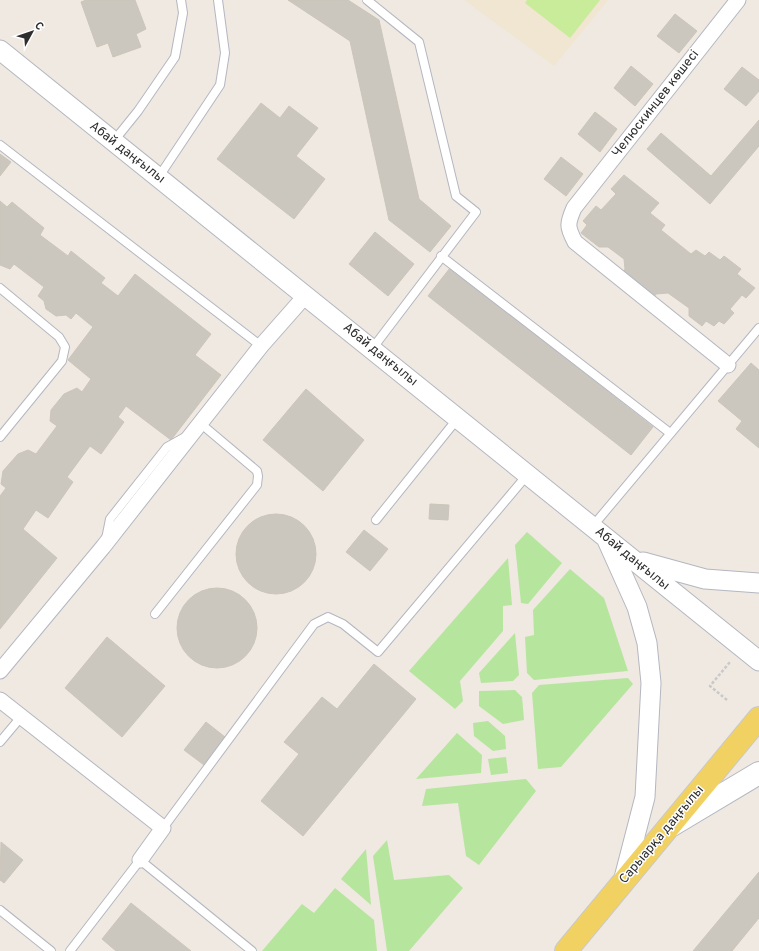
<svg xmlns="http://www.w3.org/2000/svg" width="759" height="951" viewBox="0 0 759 951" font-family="Overpass,sans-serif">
	<rect width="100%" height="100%" fill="#efe9e1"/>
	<!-- education -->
	<path fill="#f0e6d1" d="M 464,0 L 608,0 L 554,66 Z"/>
	<!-- green -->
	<path fill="#b6e59e" d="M 527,532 L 562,563 L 528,604 L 521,603 L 515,545 Z
		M 508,558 L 512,605 L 503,606 L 503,631 L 460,681 L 463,701 L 455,709 L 409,671 Z
		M 570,569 L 604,598 L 628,671 L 534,680 L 527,673 L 525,637 L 534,635 L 533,610 Z
		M 515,633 L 519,675 L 513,681 L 481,683 L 479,673 Z
		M 628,678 L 633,684 L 561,767 L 538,769 L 532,693 L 539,685 Z
		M 515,690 L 522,697 L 524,720 L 503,724 L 479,706 L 479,691 Z
		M 488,721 L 505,736 L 506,749 L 493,751 L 474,736 L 473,723 Z
		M 457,733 L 482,755 L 481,773 L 416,779 Z
		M 506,757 L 508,773 L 491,775 L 488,759 Z
		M 526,779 L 536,791 L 479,865 L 466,856 L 458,803 L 422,806 L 426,789 Z
		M 387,840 L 394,880 L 449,875 L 463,888 L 409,951 L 387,951 L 373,856 Z
		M 366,849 L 371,905 L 341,879 Z
		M 335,888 L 374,920 L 377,951 L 262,951 L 302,904 L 314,913 Z"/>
	<!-- pitch -->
	<path fill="#c9ec9a" d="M 527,0 L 600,0 L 570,38 L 525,3 Z"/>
	<!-- building -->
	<path fill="#cbc7bf" stroke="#cbc5ba" d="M 86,0 L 135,0 L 146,29 L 136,34 L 141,47 L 113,57 L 108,43 L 97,47 L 81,2 Z
		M 288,0 L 348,0 L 379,20 L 419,199 L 451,226 L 430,252 L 389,220 L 350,41 Z
		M 675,14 L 697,31 L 679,53 L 657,36 Z
		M 631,66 L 653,84 L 635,106 L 614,88 Z
		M 742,67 L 759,80 L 759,91 L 746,106 L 724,89 Z
		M 261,103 L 280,118 L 289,106 L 318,128 L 296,156 L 325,179 L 294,219 L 217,159 Z
		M 595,112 L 617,129 L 600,152 L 578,134 Z
		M 759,120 L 759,146 L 710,204 L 647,149 L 661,133 L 711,176 Z
		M 0,154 L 11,162 L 0,176 Z
		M 561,157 L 583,174 L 566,196 L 544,179 Z
		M 624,175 L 659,203 L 650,213 L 665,225 L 661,230 L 691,254 L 696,250 L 705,256 L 709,252 L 720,260 L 724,256 L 741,269 L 737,274 L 755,288 L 746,298 L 742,295 L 730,309 L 734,313 L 724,324 L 719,321 L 714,326 L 706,321 L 702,326 L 689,316 L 689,308 L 668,293 L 656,294 L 652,300 L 619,277 L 625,269 L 624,259 L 608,247 L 599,247 L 581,233 L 587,225 L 583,221 L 596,206 L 601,210 L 616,194 L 611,189 Z
		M 0,201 L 7,207 L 12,202 L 44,228 L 40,235 L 68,256 L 71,251 L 105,278 L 101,283 L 118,296 L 135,274 L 211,334 L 195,355 L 221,375 L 171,440 L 126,406 L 118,417 L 124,422 L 101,454 L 90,446 L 67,477 L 73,482 L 48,518 L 36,510 L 23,529 L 57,558 L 0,629 L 0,496 L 6,488 L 1,484 L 3,471 L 18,454 L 28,450 L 36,454 L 57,426 L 50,421 L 51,410 L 64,394 L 77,388 L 82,392 L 91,379 L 68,360 L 93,327 L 76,313 L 71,319 L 66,315 L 56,316 L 46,309 L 44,301 L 38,296 L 44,287 L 14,264 L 10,269 L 0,265 Z
		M 375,232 L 414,264 L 388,296 L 349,264 Z
		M 450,268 L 653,427 L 631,455 L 428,296 Z
		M 751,363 L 759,370 L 759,448 L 736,429 L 742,421 L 718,401 Z
		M 306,389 L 364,440 L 323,491 L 263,440 Z
		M 430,504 L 449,505 L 448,520 L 429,519 Z
		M236 554a40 40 0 1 1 80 0a40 40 0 1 1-80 0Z
		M 364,530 L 388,549 L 370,571 L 346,552 Z
		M177 628a40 40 0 1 1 80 0a40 40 0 1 1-80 0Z
		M 107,637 L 165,686 L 122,737 L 65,688 Z
		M 374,664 L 416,699 L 303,836 L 261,801 L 299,754 L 284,742 L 322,697 L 337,709 Z
		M 206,722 L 225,737 L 204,765 L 184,750 Z
		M 1,842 L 23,860 L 4,883 L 0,880 Z
		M 759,872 L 759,918 L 732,951 L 693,951 Z
		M 131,903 L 191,951 L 116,951 L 102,939 Z"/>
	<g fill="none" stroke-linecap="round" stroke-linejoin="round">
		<defs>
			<path id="service" d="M 367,0 L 419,42 L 456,196 L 476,212 L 372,349
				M 113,142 L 138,111 L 175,57 L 183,13 L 181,0
				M 0,145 L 261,346
				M 158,178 L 220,85 L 225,53 L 218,0
				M 441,256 L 670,433
				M 0,288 L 59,337 L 65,347 L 62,361 L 0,437
				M 376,520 L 458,418
				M 592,527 L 759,328
				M 106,539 L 110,519 L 167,447 L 185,437
				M 155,614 L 257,485 L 258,476 L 257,471 L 200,423
				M 0,742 L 21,717
				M 163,828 L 314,624 L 328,617 L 343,624 L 378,652 L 528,474
				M 0,910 L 51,951
				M 70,951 L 140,860 L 252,951"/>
			<path id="minor" d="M 728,365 L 575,242 C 567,227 567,224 574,208 L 738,0
				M 0,671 L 103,547 L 261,346 L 306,295
				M 0,700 L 163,828 L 140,860"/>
			<path id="tertiary" d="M 0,50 L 759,661
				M 607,540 L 637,607 L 647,643 L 651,683 L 645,797 L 623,882
				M 643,562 L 705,579 L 759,583"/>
			<path id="secondary" d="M 672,825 L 759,773"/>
			<path id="primary" d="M 566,951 L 759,718"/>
		</defs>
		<!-- service casing -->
		<use href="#service" stroke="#b4b7c1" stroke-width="10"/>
		<!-- minor casing -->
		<use href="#minor" stroke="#b4b7c1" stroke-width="17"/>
		<!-- tertiary casing -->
		<use href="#tertiary" stroke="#b4b7c1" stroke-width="21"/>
		<!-- secondary casing -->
		<use href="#secondary" stroke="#b4b7c1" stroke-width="24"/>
		<!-- primary casing -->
		<use href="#primary" stroke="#c9c9c9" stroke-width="24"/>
		<!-- path -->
		<path stroke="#c9c9c9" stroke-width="2.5" stroke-dasharray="3 2" stroke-linecap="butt" d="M 727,700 L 710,686 L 730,662"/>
		<!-- service -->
		<use href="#service" stroke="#fff" stroke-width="8"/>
		<!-- minor -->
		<use href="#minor" stroke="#fff" stroke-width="15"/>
		<!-- tertiary -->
		<use href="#tertiary" stroke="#fff" stroke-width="19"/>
		<!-- secondary -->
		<use href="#secondary" stroke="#fff" stroke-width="22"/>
		<!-- primary -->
		<use href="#primary" stroke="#f2d163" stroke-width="22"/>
	</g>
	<g text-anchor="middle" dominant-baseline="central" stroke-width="3" stroke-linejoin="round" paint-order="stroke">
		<!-- street labels -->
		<g font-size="13" fill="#2e2e2e" stroke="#fff">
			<text transform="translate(656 104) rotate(-52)">Челюскинцев көшесі</text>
			<text transform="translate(127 153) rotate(38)">Абай даңғылы</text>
			<text transform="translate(380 355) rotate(39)">Абай даңғылы</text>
			<text transform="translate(632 559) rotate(39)">Абай даңғылы</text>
			<text transform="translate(662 835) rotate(-50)">Сарыарқа даңғылы</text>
		</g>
	</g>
	<!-- north arrow -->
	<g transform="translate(32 32) rotate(50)" stroke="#ffffff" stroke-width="3" paint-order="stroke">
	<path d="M0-3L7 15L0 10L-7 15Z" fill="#2e2e2e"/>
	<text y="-6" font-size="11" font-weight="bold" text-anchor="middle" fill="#2e2e2e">С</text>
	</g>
</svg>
